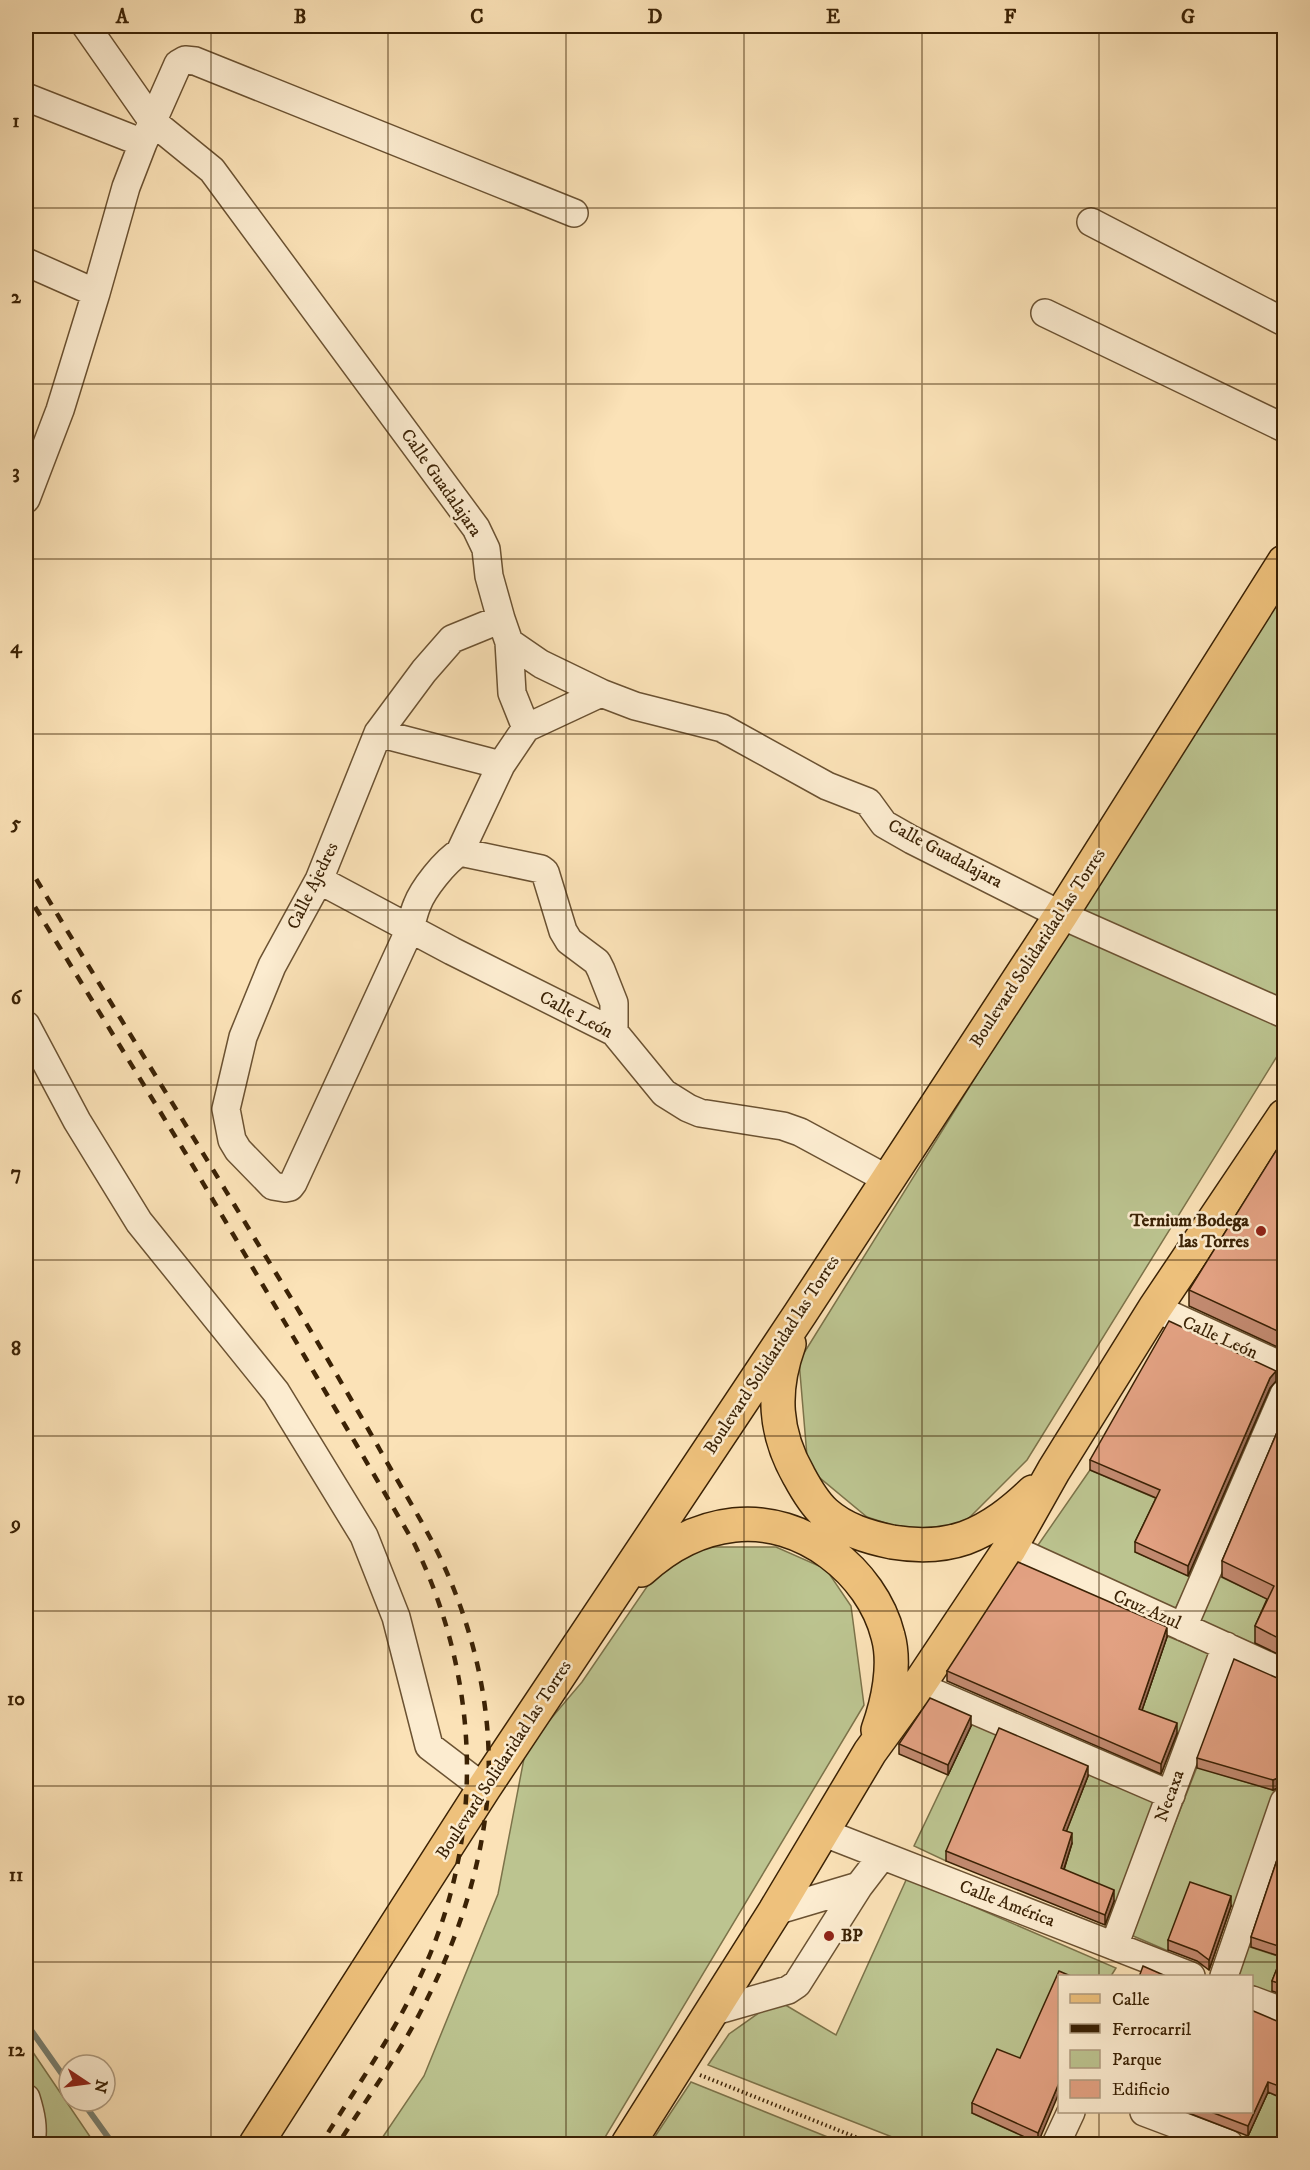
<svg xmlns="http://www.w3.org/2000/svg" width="1310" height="2170" viewBox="0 0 1310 2170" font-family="'IM FELL DW Pica',serif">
	<rect width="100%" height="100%" fill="#fbe2b7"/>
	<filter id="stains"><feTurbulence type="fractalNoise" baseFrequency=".00333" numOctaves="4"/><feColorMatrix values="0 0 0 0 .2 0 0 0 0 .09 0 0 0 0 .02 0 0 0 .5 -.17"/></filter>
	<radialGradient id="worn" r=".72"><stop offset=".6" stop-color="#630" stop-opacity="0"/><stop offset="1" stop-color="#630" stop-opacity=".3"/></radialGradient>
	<!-- green -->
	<path fill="#bcc490" stroke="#7c734a" stroke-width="1.5" d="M 1284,581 L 1284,1045 L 1027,1460 L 945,1542 L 867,1517 L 808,1468 L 799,1361 Z
		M 1090,1470 L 1160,1500 L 1135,1552 L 1191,1577 L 1171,1617 L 1036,1548 Z
		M 708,1547 L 776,1547 L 826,1569 L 851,1606 L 864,1705 L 601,2144 L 378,2144 L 424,2076 L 498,1894 L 526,1748 L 582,1682 L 659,1569 Z
		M 1215,1574 L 1274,1602 L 1254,1644 L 1194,1619 Z
		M 1167,1636 L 1209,1653 L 1181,1735 L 1127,1714 L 1146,1699 Z
		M 973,1722 L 1001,1734 L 946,1861 L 914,1846 Z
		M 1197,1767 L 1275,1791 L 1234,1907 L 1190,1892 L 1168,1951 L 1131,1935 Z
		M 1090,1771 L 1164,1802 L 1124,1905 L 1061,1878 L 1072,1844 L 1063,1840 Z
		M 907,1878 L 1116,1968 L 1111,1976 L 1060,1976 L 1020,2069 L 972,2113 L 1038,2143 L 1037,2144 L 910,2144 L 708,2065 L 729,2034 L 777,2000 L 836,2035 Z
		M 1244,1945 L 1284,1958 L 1271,1994 L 1252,1985 L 1252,1976 L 1232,1976 Z
		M 26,2042 L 95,2144 L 26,2144 Z
		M 691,2082 L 845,2144 L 650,2144 Z
		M 1268,2092 L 1284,2099 L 1284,2144 L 1273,2144 L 1248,2136 Z"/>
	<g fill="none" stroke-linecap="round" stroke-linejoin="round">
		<!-- stream -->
		<path stroke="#787e6f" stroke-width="6" d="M 26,2023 L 69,2084
			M 82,2101 L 113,2144"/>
		<defs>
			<path id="minor" d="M 86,26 L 153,122 L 212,170 L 476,528 L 486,549 L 489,576 L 501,619 L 509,642 L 541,664 L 601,693 L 635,706 L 722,728 L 827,786 L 868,802 L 884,824 L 912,840 L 1061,915 L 1284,1014
				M 26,97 L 143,143
				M 1091,222 L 1284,322
				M 26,262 L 96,293
				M 1045,313 L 1284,428
				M 26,499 L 60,410 L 96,293 L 126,187 L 143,143 L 178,64 L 185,60 L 195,61 L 574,213
				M 501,619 L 452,639 L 424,671 L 378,733 L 319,880 L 272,966 L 243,1037 L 226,1109 L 232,1140 L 238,1150 L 273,1186 L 285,1188 L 290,1187 L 293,1183 L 410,929 C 412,921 414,912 417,905 C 423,889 445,861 460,852 L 541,869 L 545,872 L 563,931 L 569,941 L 597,962 L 601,970 L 614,1003 L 614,1032
				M 509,642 L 512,693 L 526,728
				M 378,733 L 501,765 L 526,728 L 601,693
				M 460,852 L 501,765
				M 319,880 L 452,951 L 614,1032 L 664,1093 L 688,1108 L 700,1113 L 783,1126 L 800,1132 L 887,1179
				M 26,1025 L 77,1121 L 139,1222 L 276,1392 L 364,1536 L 396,1617 L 429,1746 L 484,1788
				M 1155,1308 L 1284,1367
				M 1010,1548 L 1284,1673
				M 1183,1627 L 1284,1394
				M 918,1686 L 1171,1795
				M 822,1832 L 1191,1976
				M 775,1911 L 859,1886
				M 1114,1946 L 1226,1646
				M 1224,1976 L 1284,1802
				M 1252,2000 L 1284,2012
				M 711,2012 L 788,1990 L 797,1984 L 859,1886 L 882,1856
				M 26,2098 C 31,2114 34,2128 31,2144
				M 1144,2112 L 1229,2144
				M 1056,2144 L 1071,2112"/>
			<path id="major" d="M 789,1344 C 772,1391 774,1432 799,1476 C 806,1489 814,1503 825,1513 C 844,1530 868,1537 892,1542 C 916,1546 942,1546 965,1538 C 992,1528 1013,1511 1033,1492
				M 641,1570 C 667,1546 697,1529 734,1525 C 802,1517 872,1571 888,1636 C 896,1665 888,1702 878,1730
				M 256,2144 L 484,1788 L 800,1314 L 1061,915 L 1284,562
				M 628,2144 L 775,1911 L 870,1752 L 918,1686 L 1010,1548 L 1054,1470 L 1155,1308 L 1284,1116"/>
		</defs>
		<!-- minor casing -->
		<use href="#minor" stroke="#6b5232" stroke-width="30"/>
		<!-- major casing -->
		<use href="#major" stroke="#3b2205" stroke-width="36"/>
		<!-- path -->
		<path stroke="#3b2205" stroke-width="4" stroke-dasharray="1.5 3" stroke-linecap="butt" d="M 700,2075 L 873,2144"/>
		<!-- minor -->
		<use href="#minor" stroke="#fcecd0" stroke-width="27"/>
		<!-- major -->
		<use href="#major" stroke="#eec17c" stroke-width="33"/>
		<!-- rail -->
		<path stroke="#3b2205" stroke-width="4.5" stroke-dasharray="10 10" stroke-linecap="butt" d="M 26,862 C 101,988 179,1113 255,1239 C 298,1309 340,1379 380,1450 C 399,1484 420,1517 437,1551 C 473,1625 493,1707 488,1789 C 483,1865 457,1942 422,2009 C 398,2056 366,2100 338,2144
			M 35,907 L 186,1154 L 414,1543 C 481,1681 486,1837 420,1977 C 393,2036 355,2089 321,2144"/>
	</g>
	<!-- wall -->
	<path fill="#c28a70" stroke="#3b2205" stroke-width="1.5" d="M 1284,1138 L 1284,1350 L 1189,1306 L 1189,1290 Z
		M 1276,1381 L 1270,1388 L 1188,1576 L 1135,1552 L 1135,1542 L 1156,1498 L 1090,1470 L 1090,1460 Z
		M 1284,1416 L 1284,1657 L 1255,1643 L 1255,1626 L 1267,1599 L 1222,1577 L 1222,1561 Z
		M 1167,1637 L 1142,1710 L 1177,1733 L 1161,1774 L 947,1681 L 947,1671 Z
		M 1284,1681 L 1284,1787 L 1280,1787 L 1273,1790 L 1197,1768 L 1197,1758 Z
		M 971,1726 L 948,1775 L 899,1754 L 899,1744 Z
		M 1088,1776 L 1066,1831 L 1072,1843 L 1064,1870 L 1114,1901 L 1105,1925 L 946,1861 L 946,1851 Z
		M 1284,1839 L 1284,1995 L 1272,1991 L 1272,1981 L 1282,1957 L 1251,1947 L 1251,1937 Z
		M 1231,1906 L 1209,1970 L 1197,1961 L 1168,1950 L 1168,1940 Z
		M 1073,1977 L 1038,2143 L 972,2113 L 972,2103 L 1020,2058 Z
		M 1284,2024 L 1284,2099 L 1268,2092 L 1248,2136 L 1186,2112 L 1251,2112 Z"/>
	<!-- shaded-wall -->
	<path fill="#9e715b" stroke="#3b2205" stroke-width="1.5" d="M 1276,1371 L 1276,1381 L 1270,1388 L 1188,1576 L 1188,1566 L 1270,1378 Z
		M 1167,1627 L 1167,1637 L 1139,1719 L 1139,1709 Z
		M 971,1716 L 971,1726 L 948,1775 L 948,1765 Z
		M 1177,1723 L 1177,1733 L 1161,1774 L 1161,1764 Z
		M 1088,1766 L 1088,1776 L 1063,1840 L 1063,1830 Z
		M 1280,1777 L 1280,1787 L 1273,1790 L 1273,1780 Z
		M 1072,1833 L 1072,1843 L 1061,1878 L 1061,1868 Z
		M 1114,1890 L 1114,1901 L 1105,1925 L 1105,1915 Z
		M 1231,1896 L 1231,1906 L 1209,1970 L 1209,1960 Z
		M 1268,2082 L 1268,2092 L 1248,2136 L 1248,2126 Z
		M 1059,2083 L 1059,2093 L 1038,2143 L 1038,2133 Z"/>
	<!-- building -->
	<path fill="#e2a182" stroke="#3b2205" stroke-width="1.5" d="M 1284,1138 L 1284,1334 L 1189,1290 Z
		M 1169,1321 L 1276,1371 L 1270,1378 L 1188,1566 L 1135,1542 L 1160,1490 L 1090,1460 Z
		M 1284,1416 L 1284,1641 L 1255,1626 L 1274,1586 L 1222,1561 Z
		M 1018,1562 L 1167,1627 L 1139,1709 L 1177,1723 L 1161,1764 L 947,1671 Z
		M 1234,1659 L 1284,1681 L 1284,1777 L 1280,1777 L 1273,1780 L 1197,1758 Z
		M 930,1698 L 971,1716 L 948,1765 L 899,1744 Z
		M 999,1728 L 1088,1766 L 1063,1830 L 1072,1833 L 1061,1868 L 1114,1890 L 1105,1915 L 946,1851 Z
		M 1284,1839 L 1284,1948 L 1251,1937 Z
		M 1190,1882 L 1231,1896 L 1209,1960 L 1197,1951 L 1168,1940 Z
		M 1284,1950 L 1284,1985 L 1272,1981 Z
		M 1143,1966 L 1168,1977 L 1139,1977 Z
		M 1059,1971 L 1073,1977 L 1059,1977 L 1059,2083 L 1038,2133 L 972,2103 L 997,2049 L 1020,2058 Z
		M 1251,2010 L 1284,2024 L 1284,2088 L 1268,2082 L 1248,2126 L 1211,2112 L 1251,2112 Z"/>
	<!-- grid -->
	<path fill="none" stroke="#3b2205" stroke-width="1.5" stroke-opacity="0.55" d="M 211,26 L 211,2144M 388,26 L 388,2144M 566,26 L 566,2144M 744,26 L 744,2144M 922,26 L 922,2144M 1099,26 L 1099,1976M 26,208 L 1284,208M 26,384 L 1284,384M 26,559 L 1284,559M 26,734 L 1284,734M 26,910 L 1284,910M 26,1085 L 1284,1085M 26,1260 L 1284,1260M 26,1436 L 1284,1436M 26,1611 L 1284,1611M 26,1786 L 1284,1786M 26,1962 L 1284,1962M 1099,2112 L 1099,2144"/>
	<!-- markers -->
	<g fill="#8f2418" stroke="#fcecd0" stroke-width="2">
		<circle cx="1261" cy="1231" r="6"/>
		<circle cx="829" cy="1936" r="6"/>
	</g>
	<g text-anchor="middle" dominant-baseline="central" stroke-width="5" stroke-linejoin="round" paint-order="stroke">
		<!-- street labels -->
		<g font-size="18" fill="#3b2205" stroke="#fcecd0">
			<text transform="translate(441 483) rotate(55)">Calle Guadalajara</text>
			<text transform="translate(945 854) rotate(28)">Calle Guadalajara</text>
			<text transform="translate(313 886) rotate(-64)">Calle Ajedres</text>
			<text transform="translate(1038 948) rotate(-57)">Boulevard Solidaridad las Torres</text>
			<text transform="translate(576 1015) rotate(28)">Calle León</text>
			<text transform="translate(1220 1338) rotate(24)">Calle León</text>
			<text transform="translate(772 1355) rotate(-57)">Boulevard Solidaridad las Torres</text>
			<text transform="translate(1147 1610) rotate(24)">Cruz Azul</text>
			<text transform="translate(504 1760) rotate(-57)">Boulevard Solidaridad las Torres</text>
			<text transform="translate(1170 1796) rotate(-70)">Necaxa</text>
			<text transform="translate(1007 1904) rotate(21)">Calle América</text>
		</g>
		<!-- poi labels -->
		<g font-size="18" font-weight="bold" fill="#3b2205" stroke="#fcecd0" text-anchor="end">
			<text x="1249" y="1221">Ternium Bodega<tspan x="1249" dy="21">las Torres</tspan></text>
			<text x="841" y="1936" text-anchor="start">BP</text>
		</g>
	</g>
	<!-- margin -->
	<rect width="1310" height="2170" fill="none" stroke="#fbe2b7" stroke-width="66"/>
	<!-- legend -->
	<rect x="1058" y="1975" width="195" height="138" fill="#fcecd0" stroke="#af9b7f" stroke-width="1.5"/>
	<rect x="1070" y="1994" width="30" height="9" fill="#eec17c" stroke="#af9b7f" stroke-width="1.5"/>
	<text x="1112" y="2005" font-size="18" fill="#3b2205">Calle</text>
	<rect x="1070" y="2024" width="30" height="9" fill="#3b2205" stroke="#af9b7f" stroke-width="1.5"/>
	<text x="1112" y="2035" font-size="18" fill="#3b2205">Ferrocarril</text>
	<rect x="1070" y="2050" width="30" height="18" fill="#bcc490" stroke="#af9b7f" stroke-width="1.5"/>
	<text x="1112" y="2065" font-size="18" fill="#3b2205">Parque</text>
	<rect x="1070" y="2080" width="30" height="18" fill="#e2a182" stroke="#af9b7f" stroke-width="1.5"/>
	<text x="1112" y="2095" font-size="18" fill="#3b2205">Edificio</text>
	<!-- north arrow -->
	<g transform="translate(87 2083) rotate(103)"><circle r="28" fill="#fcecd0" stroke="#af9b7f" stroke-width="1.5"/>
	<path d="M0-4.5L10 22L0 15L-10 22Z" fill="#8f2418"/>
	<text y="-9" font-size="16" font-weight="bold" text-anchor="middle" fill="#3b2205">N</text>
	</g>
	<rect x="33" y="33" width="1244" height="2104" fill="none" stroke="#3b2205" stroke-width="2"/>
	<g font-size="20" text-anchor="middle" font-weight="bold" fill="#3b2205">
		<text x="122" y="23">A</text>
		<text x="300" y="23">B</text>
		<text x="477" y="23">C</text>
		<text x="655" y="23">D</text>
		<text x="833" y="23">E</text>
		<text x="1010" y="23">F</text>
		<text x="1188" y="23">G</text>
		<text x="16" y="127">1</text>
		<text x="16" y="303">2</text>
		<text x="16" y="478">3</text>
		<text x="16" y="653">4</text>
		<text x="16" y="829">5</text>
		<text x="16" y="1004">6</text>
		<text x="16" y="1179">7</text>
		<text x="16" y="1355">8</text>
		<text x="16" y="1530">9</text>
		<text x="16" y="1705">10</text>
		<text x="16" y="1881">11</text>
		<text x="16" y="2056">12</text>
	</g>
	<rect width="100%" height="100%" filter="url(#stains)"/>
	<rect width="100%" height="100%" fill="url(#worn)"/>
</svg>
